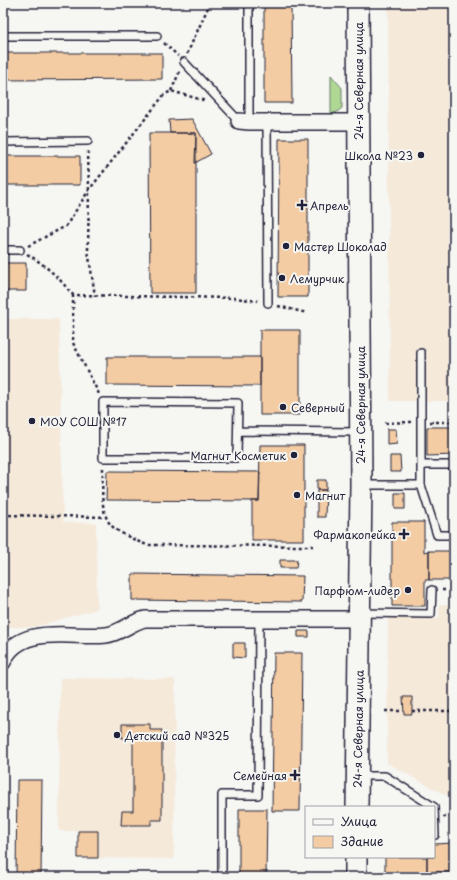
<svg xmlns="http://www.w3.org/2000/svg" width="457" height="880" viewBox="0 0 457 880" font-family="'Playpen Sans',sans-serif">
	<rect width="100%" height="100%" fill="#f6f6f2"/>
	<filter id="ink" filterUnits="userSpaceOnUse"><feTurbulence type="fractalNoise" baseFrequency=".025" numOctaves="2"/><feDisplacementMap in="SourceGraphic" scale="8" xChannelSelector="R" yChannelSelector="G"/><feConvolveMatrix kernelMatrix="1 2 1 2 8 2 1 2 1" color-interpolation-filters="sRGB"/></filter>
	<g filter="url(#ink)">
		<!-- built -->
		<path fill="#f5e9da" d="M 388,3 L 454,3 L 454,401 L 390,401 Z
			M 3,319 L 59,319 L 63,522 L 96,523 L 97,609 L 34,627 L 3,627 Z
			M 439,605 L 454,605 L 454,801 L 451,798 L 387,763 L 388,617 L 439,618 Z
			M 60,678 L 175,679 L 174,859 L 78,858 L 78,831 L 59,831 Z"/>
		<!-- green -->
		<path fill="#afd895" stroke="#687d68" d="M 331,75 L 342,88 L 342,108 L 337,112 L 331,114 Z"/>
		<!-- building -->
		<path fill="#f3cca3" stroke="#22223b" d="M 264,3 L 291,3 L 292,103 L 264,103 Z
			M 3,53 L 162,53 L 162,79 L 3,80 Z
			M 192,119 L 211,154 L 195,163 L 196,133 L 170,133 L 169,120 Z
			M 149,133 L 196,133 L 196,293 L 150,293 Z
			M 279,139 L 308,139 L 308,297 L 278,297 Z
			M 3,156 L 80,156 L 80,185 L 3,185 Z
			M 453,170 L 454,170 L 454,200 L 453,200 Z
			M 3,263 L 26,263 L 26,291 L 3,291 Z
			M 260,330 L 300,330 L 300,415 L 260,415 Z
			M 107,357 L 260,357 L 260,386 L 107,385 Z
			M 427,427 L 454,427 L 454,455 L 427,456 Z
			M 387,429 L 396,429 L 397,444 L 387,445 Z
			M 260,445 L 304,445 L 304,540 L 252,540 L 252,501 L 259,501 Z
			M 390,456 L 400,456 L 401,472 L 390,472 Z
			M 107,471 L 260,472 L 259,501 L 106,500 Z
			M 317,480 L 326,480 L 326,490 L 317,490 Z
			M 317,490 L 326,490 L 325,517 L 317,517 Z
			M 395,493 L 405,493 L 405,509 L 395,509 Z
			M 392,522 L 424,522 L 424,552 L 429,551 L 429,580 L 425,580 L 425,606 L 392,606 Z
			M 429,551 L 454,551 L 454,580 L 429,580 Z
			M 280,560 L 297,560 L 296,568 L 280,568 Z
			M 132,574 L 303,576 L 302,602 L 132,600 Z
			M 298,631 L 309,631 L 309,637 L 298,637 Z
			M 233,643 L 245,643 L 245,658 L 233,657 Z
			M 274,653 L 302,653 L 300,811 L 272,811 Z
			M 403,697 L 412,697 L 412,714 L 404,714 Z
			M 122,724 L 150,724 L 150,730 L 162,730 L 162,820 L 151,820 L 151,825 L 121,825 L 122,811 L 133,811 L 133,738 L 122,738 Z
			M 17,780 L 42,780 L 41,877 L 16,877 Z
			M 239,809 L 267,809 L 266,877 L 239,877 Z
			M 78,831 L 98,831 L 98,858 L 78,858 Z
			M 454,843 L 454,872 L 427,872 L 427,857 L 434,857 L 434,844 Z
			M 385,857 L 427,857 L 427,872 L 419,872 L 419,877 L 385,877 Z"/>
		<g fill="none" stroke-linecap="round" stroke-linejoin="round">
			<defs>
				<path id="service" d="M 249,3 L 249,122
					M 3,36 L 157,36
					M 184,62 L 239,121
					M 267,122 L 268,303
					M 3,142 L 88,141
					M 3,250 L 20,250
					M 421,353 L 421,485 L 437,535 L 454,535
					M 103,402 L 238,403 L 237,458 L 103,458 Z
					M 238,431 L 359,432
					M 422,465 L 454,465
					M 364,485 L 421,485
					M 361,613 L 431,614 L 432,590
					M 360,776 L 385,776 L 434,807
					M 434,807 L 435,835
					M 222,877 L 222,795 L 258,795 L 259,618"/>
				<path id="minor" d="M 239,121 L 249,122 L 359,122
					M 3,662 C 19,622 74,639 106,635 C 119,634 131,622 145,619 L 358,619"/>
				<path id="secondary" d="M 357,807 L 361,485 L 358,3
					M 356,877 L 356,857"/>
			</defs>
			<!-- service casing -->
			<use href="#service" stroke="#22223b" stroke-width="10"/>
			<!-- minor casing -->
			<use href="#minor" stroke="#22223b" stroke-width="18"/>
			<!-- secondary casing -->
			<use href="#secondary" stroke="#22223b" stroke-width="24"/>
			<!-- path -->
			<path stroke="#22223b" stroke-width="2.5" stroke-dasharray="3 3" stroke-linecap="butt" d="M 164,43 L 178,56
				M 187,54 L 210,3
				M 171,91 L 180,71
				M 88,151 L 89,190 L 88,250 L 95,296
				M 28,246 L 66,226 L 89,190 L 164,95 L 171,91 L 206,101
				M 27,254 C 47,266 58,277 73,295 L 235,298 L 258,301
				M 73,295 L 73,343 L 99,394
				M 278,306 L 307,313
				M 430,422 L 454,422
				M 385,423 L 411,422
				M 103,468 C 103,485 99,509 110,524 C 114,529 120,532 125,535 C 133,539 140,543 148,545 L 313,546
				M 3,515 L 106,517
				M 442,590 L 454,590
				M 385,711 L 403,711
				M 412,711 L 454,711
				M 443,817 L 454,817"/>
			<!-- service -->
			<use href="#service" stroke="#f6f6f2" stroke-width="7"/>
			<!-- minor -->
			<use href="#minor" stroke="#f6f6f2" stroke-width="15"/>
			<!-- secondary -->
			<use href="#secondary" stroke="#f6f6f2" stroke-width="21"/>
		</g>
	</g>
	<!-- markers -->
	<g fill="#22223b" stroke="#f6f6f2" stroke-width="1.5">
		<circle cx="421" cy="155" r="4"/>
		<path d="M300 199h4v4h4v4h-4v4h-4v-4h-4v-4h4z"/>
		<circle cx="286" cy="246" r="4"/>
		<circle cx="282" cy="278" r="4"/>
		<circle cx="283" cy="407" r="4"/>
		<circle cx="32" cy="421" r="4"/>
		<circle cx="294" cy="455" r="4"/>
		<circle cx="297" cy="495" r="4"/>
		<path d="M402 528h4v4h4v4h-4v4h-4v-4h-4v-4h4z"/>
		<circle cx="408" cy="590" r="4"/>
		<circle cx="117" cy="735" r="4"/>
		<path d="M293 769h4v4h4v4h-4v4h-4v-4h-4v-4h4z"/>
	</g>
	<g text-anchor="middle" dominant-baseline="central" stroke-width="4" stroke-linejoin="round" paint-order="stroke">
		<!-- street labels -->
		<g font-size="11" fill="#22223b" stroke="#f6f6f2">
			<text transform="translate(358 81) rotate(-90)">24-я Северная улица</text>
			<text transform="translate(360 405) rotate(-90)">24-я Северная улица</text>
			<text transform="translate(358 729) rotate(-89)">24-я Северная улица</text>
		</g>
		<!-- poi labels -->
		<g font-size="11" fill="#22223b" stroke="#f6f6f2" text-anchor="start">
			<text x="413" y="155" text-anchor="end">Школа №23</text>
			<text x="310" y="205">Апрель</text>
			<text x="294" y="246">Мастер Шоколад</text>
			<text x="290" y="278">Лемурчик</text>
			<text x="291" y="407">Северный</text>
			<text x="40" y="421">МОУ СОШ №17</text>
			<text x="286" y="455" text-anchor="end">Магнит Косметик</text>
			<text x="305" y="495">Магнит</text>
			<text x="396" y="534" text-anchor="end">Фармакопейка</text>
			<text x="400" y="590" text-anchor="end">Парфюм-лидер</text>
			<text x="125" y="735">Детский сад №325</text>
			<text x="287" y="775" text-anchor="end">Семейная</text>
		</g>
	</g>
	<!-- margin -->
	<rect width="457" height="880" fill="none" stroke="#f6f6f2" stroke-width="16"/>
	<rect x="8" y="8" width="441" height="864" fill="none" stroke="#22223b" stroke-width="1.5" filter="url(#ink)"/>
	<!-- legend -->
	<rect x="305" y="806" width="130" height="52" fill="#f6f6f2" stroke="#a1a1a9"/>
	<rect x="313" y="819" width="20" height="6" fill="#f6f6f2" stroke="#a1a1a9"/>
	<text x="341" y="826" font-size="12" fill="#22223b">Улица</text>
	<rect x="313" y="836" width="20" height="12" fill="#f3cca3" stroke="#a1a1a9"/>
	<text x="341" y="846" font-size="12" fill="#22223b">Здание</text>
</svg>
